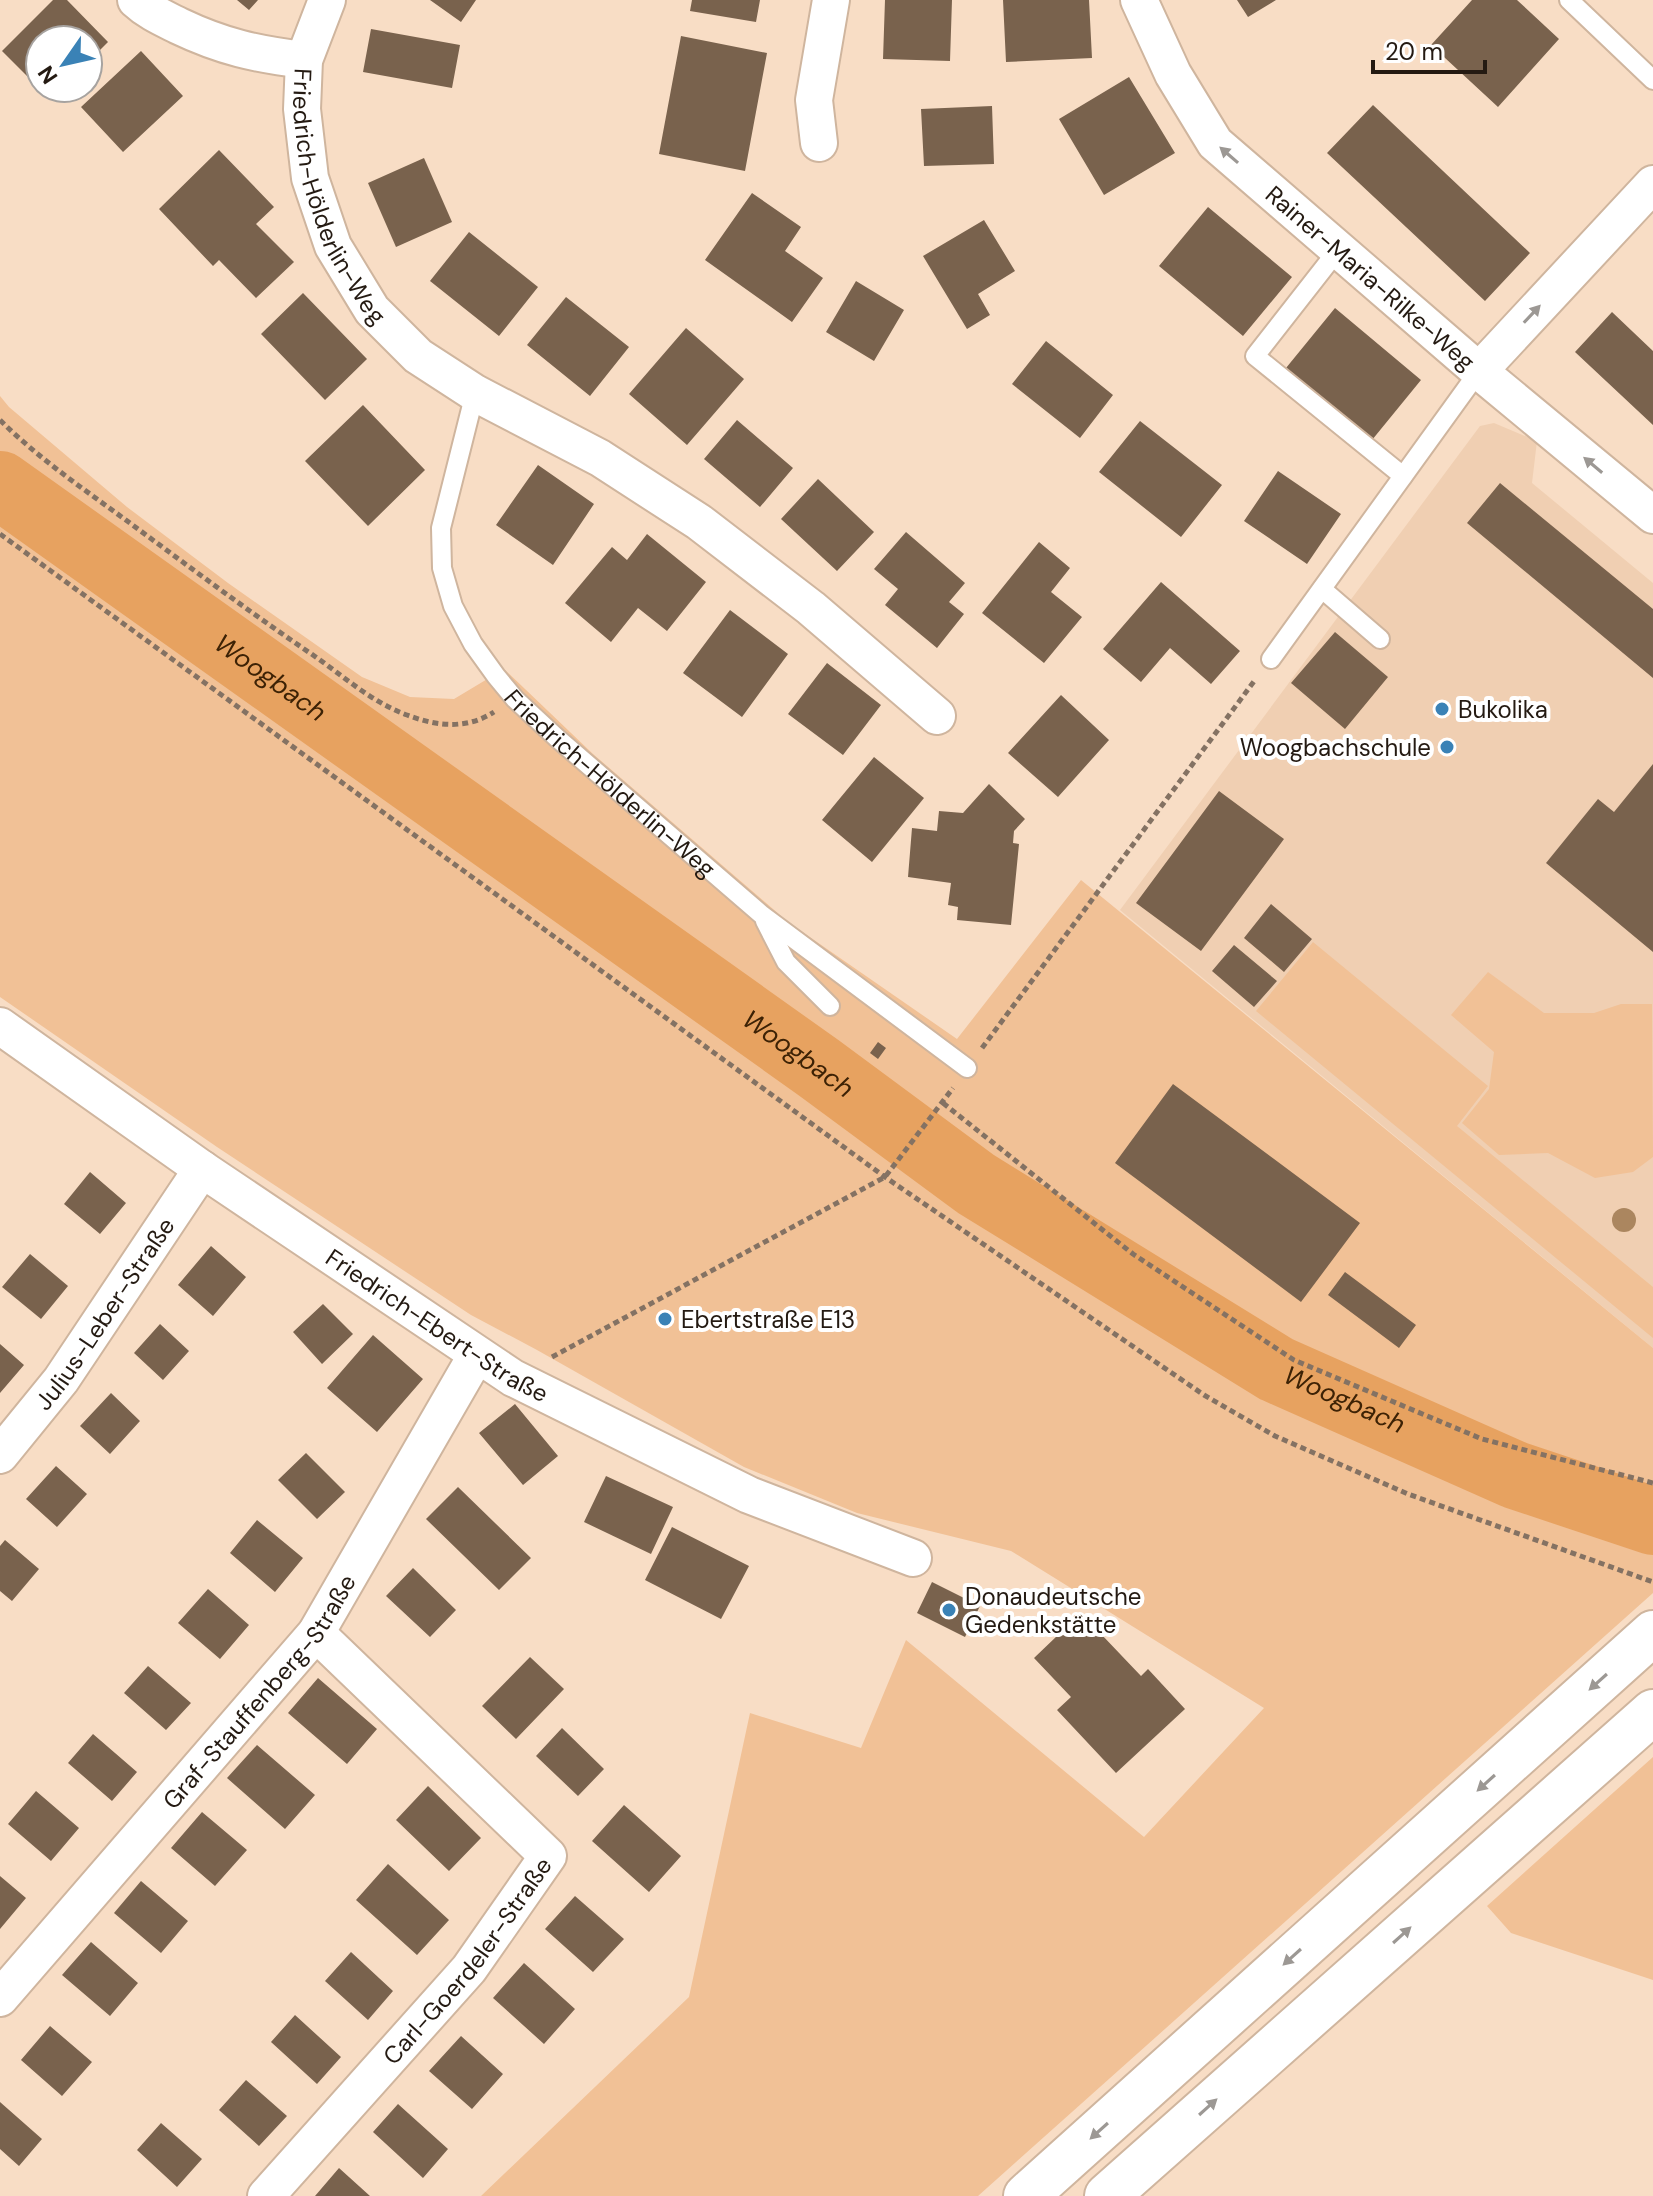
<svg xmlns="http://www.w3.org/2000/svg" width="1653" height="2196" viewBox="0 0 1653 2196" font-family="'DM Sans',sans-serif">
	<rect width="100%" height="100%" fill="#f8ddc5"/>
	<!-- built -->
	<path fill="#f0cfb2" d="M 1494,423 L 1537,441 L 1532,483 L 1653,583 L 1653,1348 L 1120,910 L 1480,426 Z"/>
	<!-- green -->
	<path fill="#f1c196" d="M 0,396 L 9,407 L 127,507 L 228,583 L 362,677 L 410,697 L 454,699 L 504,669 L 593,754 L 788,922 L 957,1039 L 1081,880 L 1653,1348 L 1653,1593 L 978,2196 L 481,2196 L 689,1997 L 750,1713 L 861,1748 L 906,1640 L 1144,1837 L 1264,1708 L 1011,1551 L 857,1513 L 744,1467 L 537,1350 L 471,1315 L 217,1147 L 0,997 Z
		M 1313,942 L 1488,1086 L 1457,1126 L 1653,1287 L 1653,1338 L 1256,1011 Z
		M 1488,972 L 1544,1013 L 1594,1013 L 1621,1004 L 1652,1004 L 1653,1157 L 1633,1172 L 1595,1178 L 1548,1153 L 1499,1155 L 1462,1123 L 1489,1089 L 1494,1052 L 1451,1015 Z
		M 1653,1757 L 1653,1980 L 1511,1933 L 1487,1906 Z"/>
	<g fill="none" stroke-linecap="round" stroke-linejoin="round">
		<!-- stream -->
		<path stroke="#ac7949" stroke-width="11" d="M 819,1068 L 847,1059"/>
		<!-- river -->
		<path stroke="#e7a260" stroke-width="68" id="s1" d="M 0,485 L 819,1068 L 976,1184 L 1276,1369 L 1515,1475 L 1653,1521"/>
	</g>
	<!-- building -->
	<path fill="#79624d" d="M 53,0 L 67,0 L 108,42 L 88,62 L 88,40 L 40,40 L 40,88 L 62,88 L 50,99 L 2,51 Z
		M 237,0 L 258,0 L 249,10 Z
		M 430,0 L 476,0 L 461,22 Z
		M 692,0 L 760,0 L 756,22 L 690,11 Z
		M 885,0 L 952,0 L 950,61 L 883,59 Z
		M 1003,0 L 1089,0 L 1092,58 L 1006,62 Z
		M 1237,0 L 1276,0 L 1248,17 Z
		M 1472,0 L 1517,0 L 1559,39 L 1498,107 L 1431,45 Z
		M 371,29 L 460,45 L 452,88 L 363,72 Z
		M 681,36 L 767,53 L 745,171 L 659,154 Z
		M 141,51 L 183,96 L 123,152 L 81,107 Z
		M 1129,77 L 1175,153 L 1104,195 L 1059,119 Z
		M 1373,105 L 1530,253 L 1485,301 L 1327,153 Z
		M 992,106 L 994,164 L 924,166 L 921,109 Z
		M 219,150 L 274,207 L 256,224 L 294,262 L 256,298 L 219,260 L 213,266 L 159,209 Z
		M 424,158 L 452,222 L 396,247 L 368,183 Z
		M 752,193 L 801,227 L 785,251 L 823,278 L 792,322 L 705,260 Z
		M 1208,207 L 1292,277 L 1243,336 L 1159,266 Z
		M 984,220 L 1015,271 L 978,294 L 990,315 L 967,329 L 923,256 Z
		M 469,232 L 538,287 L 499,336 L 430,281 Z
		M 856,281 L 904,310 L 874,361 L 826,332 Z
		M 303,293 L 367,359 L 325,400 L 261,334 Z
		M 566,297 L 629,347 L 590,396 L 527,345 Z
		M 1335,308 L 1421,380 L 1372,440 L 1286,368 Z
		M 1612,312 L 1653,351 L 1653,425 L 1575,352 Z
		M 686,328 L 744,379 L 687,445 L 629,394 Z
		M 1046,341 L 1113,395 L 1080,438 L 1012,384 Z
		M 363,405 L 425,470 L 368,526 L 305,461 Z
		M 737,420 L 793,468 L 760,507 L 704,459 Z
		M 1140,421 L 1222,485 L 1181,537 L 1099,472 Z
		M 538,465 L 594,504 L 553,565 L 496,525 Z
		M 1278,471 L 1341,514 L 1307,564 L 1244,521 Z
		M 818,479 L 874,532 L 837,571 L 781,519 Z
		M 1500,483 L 1653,609 L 1653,678 L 1467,523 Z
		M 906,532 L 965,583 L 949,602 L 964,614 L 937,648 L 885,605 L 898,589 L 874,569 Z
		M 647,534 L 706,582 L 667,631 L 638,608 L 611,642 L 565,603 L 612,547 L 627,560 Z
		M 1039,542 L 1070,568 L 1051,592 L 1082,617 L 1044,663 L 982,613 Z
		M 1161,582 L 1240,651 L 1211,684 L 1170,648 L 1141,682 L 1103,649 Z
		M 730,610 L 788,654 L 742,717 L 683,673 Z
		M 1335,632 L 1388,677 L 1345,729 L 1291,683 Z
		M 827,663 L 881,705 L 843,755 L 788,714 Z
		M 1061,695 L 1109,740 L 1058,797 L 1008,753 Z
		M 874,757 L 924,798 L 872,862 L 822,820 Z
		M 1653,764 L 1653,952 L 1546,863 L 1598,799 L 1614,812 Z
		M 989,784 L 1025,819 L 1014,831 L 1013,843 L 1019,844 L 1011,925 L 957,920 L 958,907 L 948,905 L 951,883 L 908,877 L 912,828 L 937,831 L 939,811 L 963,813 Z
		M 1219,791 L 1284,839 L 1201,951 L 1136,903 Z
		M 1271,904 L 1312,939 L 1284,972 L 1244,938 Z
		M 1234,945 L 1277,981 L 1254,1007 L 1212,971 Z
		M 878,1042 L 886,1048 L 878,1059 L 870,1053 Z
		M 1173,1084 L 1360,1223 L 1301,1302 L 1115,1163 Z
		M 90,1172 L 126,1203 L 100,1234 L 64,1204 Z
		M 211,1246 L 246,1277 L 213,1316 L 178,1285 Z
		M 30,1254 L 68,1286 L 41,1319 L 2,1287 Z
		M 1345,1272 L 1416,1325 L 1399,1348 L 1328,1295 Z
		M 323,1304 L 353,1334 L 322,1364 L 293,1332 Z
		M 667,1312 L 672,1319 L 662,1327 L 657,1320 Z
		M 160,1324 L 189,1351 L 163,1380 L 134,1353 Z
		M 373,1335 L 423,1379 L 377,1432 L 327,1388 Z
		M 0,1344 L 24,1365 L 0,1393 Z
		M 111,1393 L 140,1421 L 110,1454 L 80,1426 Z
		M 515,1404 L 558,1456 L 523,1485 L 479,1433 Z
		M 306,1453 L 345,1492 L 317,1519 L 278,1480 Z
		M 56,1466 L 87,1494 L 57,1527 L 26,1499 Z
		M 606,1476 L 673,1507 L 651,1554 L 584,1522 Z
		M 458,1487 L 531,1558 L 499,1590 L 426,1519 Z
		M 257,1520 L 303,1558 L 275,1592 L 230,1553 Z
		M 672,1527 L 749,1566 L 721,1619 L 645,1580 Z
		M 5,1540 L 39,1569 L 12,1601 L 0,1591 L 0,1546 Z
		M 413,1568 L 456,1610 L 430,1637 L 386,1596 Z
		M 932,1582 L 980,1606 L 965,1637 L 917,1613 Z
		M 208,1589 L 249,1625 L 220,1659 L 178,1623 Z
		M 1081,1613 L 1141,1676 L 1148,1669 L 1185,1709 L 1116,1773 L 1057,1710 L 1071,1697 L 1034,1658 Z
		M 530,1657 L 564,1689 L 516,1739 L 482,1706 Z
		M 148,1666 L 191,1703 L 166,1730 L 124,1693 Z
		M 318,1678 L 377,1729 L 347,1764 L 288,1713 Z
		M 562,1728 L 604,1769 L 578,1796 L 536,1756 Z
		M 93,1734 L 137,1772 L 112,1801 L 68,1763 Z
		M 257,1745 L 315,1795 L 285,1829 L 227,1778 Z
		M 428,1786 L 481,1838 L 449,1871 L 396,1820 Z
		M 36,1791 L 79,1828 L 51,1861 L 8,1824 Z
		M 624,1805 L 681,1856 L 649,1892 L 592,1841 Z
		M 202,1812 L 247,1850 L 215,1886 L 171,1848 Z
		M 388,1864 L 449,1920 L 417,1955 L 356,1900 Z
		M 0,1876 L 26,1898 L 0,1929 Z
		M 141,1881 L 188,1921 L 161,1953 L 114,1913 Z
		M 575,1896 L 624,1939 L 593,1972 L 545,1929 Z
		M 91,1942 L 138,1983 L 110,2016 L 62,1975 Z
		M 351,1952 L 393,1991 L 368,2020 L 325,1981 Z
		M 524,1963 L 575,2009 L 544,2044 L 493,1998 Z
		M 295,2015 L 341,2057 L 317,2084 L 271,2042 Z
		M 50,2026 L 92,2062 L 62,2096 L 21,2060 Z
		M 461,2036 L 503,2074 L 472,2109 L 429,2071 Z
		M 246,2080 L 287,2116 L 259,2146 L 219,2110 Z
		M 0,2102 L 42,2139 L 19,2166 L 0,2149 Z
		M 398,2104 L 448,2149 L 423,2178 L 373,2132 Z
		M 161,2123 L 202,2159 L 177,2187 L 137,2150 Z
		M 339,2168 L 370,2196 L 315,2196 Z"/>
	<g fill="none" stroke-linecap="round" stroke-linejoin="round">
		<defs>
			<g id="lane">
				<path d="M 1569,0 L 1653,80"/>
				<path d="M 1338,250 L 1255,356 L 1403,476"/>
				<path id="s2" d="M 475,393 L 441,528 L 442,568 L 453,606 L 473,644 L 496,676 L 515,699 L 557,738 L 762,915 L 967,1068"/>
				<path d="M 1322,589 L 1380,639"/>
				<path d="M 1271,659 L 1479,371"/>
				<path d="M 765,921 L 786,962 L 830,1006"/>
			</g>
			<g id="street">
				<path d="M 136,0 C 149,12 163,18 179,26 C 223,47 256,54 304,60"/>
				<path id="s3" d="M 327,0 L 304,60 L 302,109 L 310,178 L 333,246 L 372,310 L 418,356 L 475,393 L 600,458 L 699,522 L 811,608 L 937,716"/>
				<path id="s4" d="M 1139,0 L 1173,74 L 1215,143 L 1479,371 L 1653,515"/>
				<path d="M 819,143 L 814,100 L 831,0"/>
				<path d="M 1479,371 L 1653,184"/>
				<path id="s5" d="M 0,1026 L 202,1169 L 513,1378 L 749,1495 L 913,1558"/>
				<path id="s6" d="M 0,1455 L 61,1380 L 202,1169"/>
				<path id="s7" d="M 0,1998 L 316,1633 L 476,1356"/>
				<path id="s8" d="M 266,2196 L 469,1969 L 548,1856 L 316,1633"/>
			</g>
			<path id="highway" d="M 1026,2196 L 1653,1633
				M 1107,2196 L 1653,1712"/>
		</defs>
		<!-- lane casing -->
		<use href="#lane" stroke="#cfb59e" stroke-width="22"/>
		<!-- street casing -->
		<use href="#street" stroke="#cfb59e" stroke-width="40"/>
		<!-- highway casing -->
		<use href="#highway" stroke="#cfb59e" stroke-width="48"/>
		<!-- path -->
		<path stroke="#847263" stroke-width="5" stroke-dasharray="6 4" stroke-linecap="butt" d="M 0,420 C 41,461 91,494 138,529 C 195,571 251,613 310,653 C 341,674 371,702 407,715 C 436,726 466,730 494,712
			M 0,534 L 885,1177 L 1204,1395 L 1275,1436 L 1408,1494 L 1653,1582
			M 982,1048 L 1255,680
			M 943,1103 L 1133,1254 L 1294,1360 L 1482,1439 L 1653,1483
			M 552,1357 L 885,1177 L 953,1088"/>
		<!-- lane -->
		<use href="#lane" stroke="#fff" stroke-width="18"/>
		<!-- street -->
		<use href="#street" stroke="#fff" stroke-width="36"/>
		<!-- highway -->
		<use href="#highway" stroke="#fff" stroke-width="44"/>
	</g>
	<!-- trees -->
	<circle fill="#ab865f" cx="1624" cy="1220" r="12"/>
	<!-- one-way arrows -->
	<defs><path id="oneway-solid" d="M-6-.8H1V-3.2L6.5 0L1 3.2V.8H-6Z" transform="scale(2)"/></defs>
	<g fill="#9c9894">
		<use href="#oneway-solid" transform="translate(1229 155) rotate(-139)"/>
		<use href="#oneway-solid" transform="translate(1532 314) rotate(-47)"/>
		<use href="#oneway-solid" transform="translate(1593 465) rotate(-140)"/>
		<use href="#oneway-solid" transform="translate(1598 1682) rotate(138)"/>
		<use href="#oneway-solid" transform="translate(1486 1783) rotate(138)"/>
		<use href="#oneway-solid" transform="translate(1402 1935) rotate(-42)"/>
		<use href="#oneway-solid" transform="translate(1292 1957) rotate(138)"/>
		<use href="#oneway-solid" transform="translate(1208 2107) rotate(-42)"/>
		<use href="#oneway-solid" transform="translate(1099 2131) rotate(138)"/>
	</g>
	<!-- markers -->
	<g fill="#3a82b6" stroke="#fff" stroke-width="3">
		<circle cx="1442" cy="709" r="8"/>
		<circle cx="1447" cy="747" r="8"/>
		<circle cx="665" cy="1319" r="8"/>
		<circle cx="949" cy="1610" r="8"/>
	</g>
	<g text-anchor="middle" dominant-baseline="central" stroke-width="8" stroke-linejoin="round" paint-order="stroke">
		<!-- street labels -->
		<g font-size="24" fill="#241a12" stroke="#fff">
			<text stroke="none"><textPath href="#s3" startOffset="208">Friedrich-Hölderlin-Weg</textPath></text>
			<text stroke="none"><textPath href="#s4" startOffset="368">Rainer-Maria-Rilke-Weg</textPath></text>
			<text stroke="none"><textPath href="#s2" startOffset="458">Friedrich-Hölderlin-Weg</textPath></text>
			<text stroke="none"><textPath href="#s6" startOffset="176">Julius-Leber-Straße</textPath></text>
			<text stroke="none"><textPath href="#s5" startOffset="530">Friedrich-Ebert-Straße</textPath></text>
			<text stroke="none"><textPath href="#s7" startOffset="402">Graf-Stauffenberg-Straße</textPath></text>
			<text stroke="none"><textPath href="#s8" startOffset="310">Carl-Goerdeler-Straße</textPath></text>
		</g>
		<!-- poi labels -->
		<g font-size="24" fill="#241a12" stroke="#fff" text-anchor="start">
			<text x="1458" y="709">Bukolika</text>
			<text x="1431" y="747" text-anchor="end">Woogbachschule</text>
			<text x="681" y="1319">Ebertstraße E13</text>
			<text x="965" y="1596">Donaudeutsche<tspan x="965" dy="28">Gedenkstätte</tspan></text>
		</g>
		<!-- water labels -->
		<g font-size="26" font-style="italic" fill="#3d2205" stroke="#fff">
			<text stroke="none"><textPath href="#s1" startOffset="332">Woogbach</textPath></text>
			<text stroke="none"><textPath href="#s1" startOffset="980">Woogbach</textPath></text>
			<text stroke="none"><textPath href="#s1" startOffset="1628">Woogbach</textPath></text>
		</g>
	</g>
	<!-- north arrow -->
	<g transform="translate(64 64) rotate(236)"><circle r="38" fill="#ffffff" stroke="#a7a3a0" stroke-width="2"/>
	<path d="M0-6L14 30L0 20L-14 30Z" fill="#3a82b6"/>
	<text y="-12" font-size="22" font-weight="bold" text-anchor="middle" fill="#241a12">N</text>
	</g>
	<!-- scale -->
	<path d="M1373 60v12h112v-12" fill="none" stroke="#241a12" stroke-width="4"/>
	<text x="1385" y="60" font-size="24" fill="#241a12" stroke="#ffffff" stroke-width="6" paint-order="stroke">20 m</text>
</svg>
